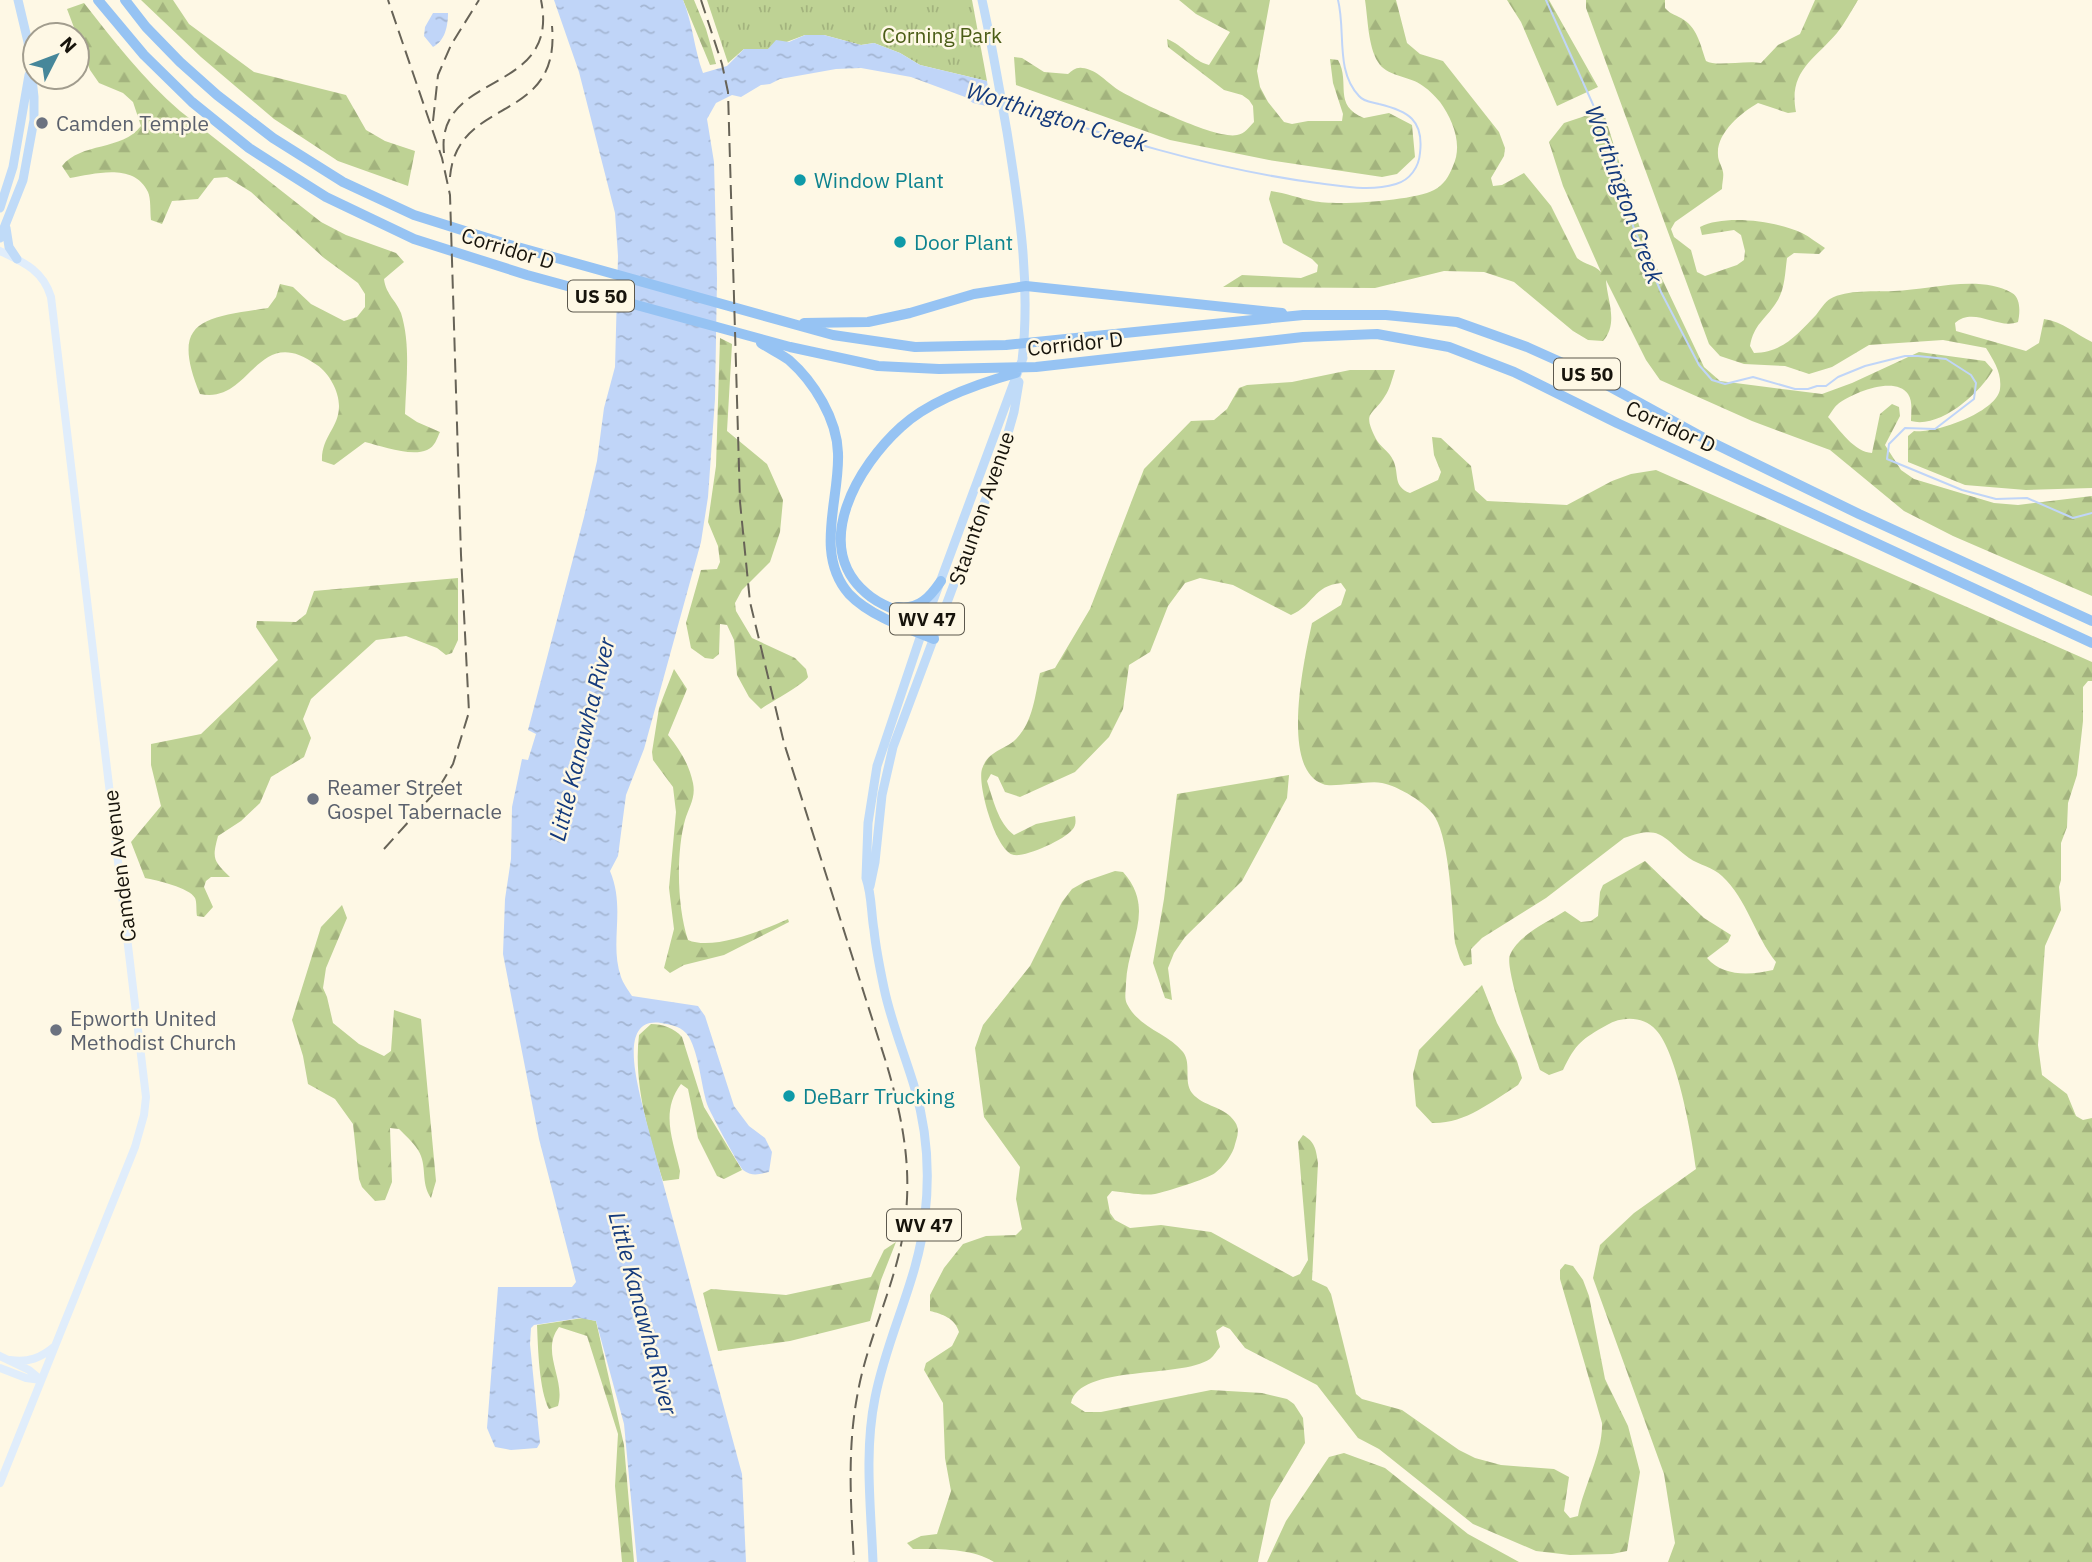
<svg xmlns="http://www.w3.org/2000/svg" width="2092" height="1562" viewBox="0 0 2092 1562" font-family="'IBM Plex Sans',sans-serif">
	<defs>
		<pattern id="grass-tufts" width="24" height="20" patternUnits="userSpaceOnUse" patternTransform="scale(1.75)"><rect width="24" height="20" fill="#bed294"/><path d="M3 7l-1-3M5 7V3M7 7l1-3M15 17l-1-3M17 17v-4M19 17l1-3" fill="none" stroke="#a3b37e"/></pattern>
		<pattern id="forest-firs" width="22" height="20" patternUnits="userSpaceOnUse" patternTransform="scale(1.75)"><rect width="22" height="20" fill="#bed294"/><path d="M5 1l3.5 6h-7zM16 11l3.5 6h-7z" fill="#a3b37e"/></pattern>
		<pattern id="water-ripples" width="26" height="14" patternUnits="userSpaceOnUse" patternTransform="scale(1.75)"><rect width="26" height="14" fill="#c0d5f8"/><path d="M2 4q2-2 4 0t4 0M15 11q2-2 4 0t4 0" fill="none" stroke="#a4b6d3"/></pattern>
	</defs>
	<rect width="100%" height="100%" fill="#fef8e5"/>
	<!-- grass -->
	<path fill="url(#grass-tufts)" d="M 707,0 L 972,0 L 987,81 L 920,65 L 900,53 L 874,43 L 861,45 L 824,35 L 805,35 L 768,49 L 744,49 L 728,63 Z"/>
	<!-- forest -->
	<path fill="url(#forest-firs)" d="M 141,0 L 173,0 L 189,24 L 254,72 L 346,95 L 366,130 L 385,141 L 415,151 L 408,186 L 338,161 L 274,119 L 201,57 Z
		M 683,0 L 694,0 L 706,29 L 716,64 L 710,65 Z
		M 1179,0 L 1270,0 L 1257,71 L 1260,87 L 1268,102 L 1284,122 L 1292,124 L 1308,121 L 1342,121 L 1343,114 L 1333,83 L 1330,59 L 1338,60 C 1351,83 1332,105 1364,118 L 1389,113 L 1412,125 L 1415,157 L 1397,174 L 1382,177 L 1269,160 L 1170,140 L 1016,85 L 1014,57 L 1022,58 L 1044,72 L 1068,74 C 1072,71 1076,67 1082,68 C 1097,69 1108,84 1120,91 C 1139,102 1217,140 1237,135 C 1245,134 1249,127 1254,122 L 1253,106 L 1249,100 L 1242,95 L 1224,90 L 1168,47 L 1167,39 C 1183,45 1193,61 1209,65 L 1230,32 L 1196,14 Z
		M 1365,0 L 1396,0 L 1407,43 L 1420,54 L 1443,61 L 1499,132 L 1505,148 L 1504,156 L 1491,178 L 1493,186 L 1502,185 L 1524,173 L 1551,206 L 1577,258 C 1585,265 1594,264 1601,272 L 1563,186 L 1549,142 L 1564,123 L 1600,111 L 1605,117 L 1644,241 L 1704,367 L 1720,381 L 1822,394 L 1852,383 L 1919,352 L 1985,361 L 1993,370 C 1980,393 1940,429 1911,421 C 1911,413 1913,401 1908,394 C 1895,375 1852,393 1838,404 C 1834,407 1831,413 1828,417 C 1840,430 1854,452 1872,453 L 1880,414 L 1892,404 L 1899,407 L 1900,416 L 1885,445 L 1901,470 L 1914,479 L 1994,503 L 2018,505 L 2092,496 L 2092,596 L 1953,536 L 1904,511 L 1830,450 L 1752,421 L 1660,380 L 1646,360 L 1606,280 C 1607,300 1619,323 1603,341 L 1588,340 L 1573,331 L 1514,282 L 1484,272 L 1444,271 L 1375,288 L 1223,287 L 1242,275 L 1301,278 L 1317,272 L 1318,265 L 1312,259 L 1283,243 L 1269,199 L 1271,191 C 1286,193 1298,198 1313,201 C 1336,206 1413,201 1434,190 C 1444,185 1449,176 1453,166 C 1463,145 1453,120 1440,102 C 1435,96 1427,88 1420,84 C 1408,76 1386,76 1378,62 C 1368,46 1368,19 1365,0 Z
		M 1507,0 L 1549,0 L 1598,87 L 1557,106 L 1521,22 Z
		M 1586,0 L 1665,0 L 1665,8 C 1671,15 1677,15 1684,20 C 1698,29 1701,47 1706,61 C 1716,67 1745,60 1761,63 L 1778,45 L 1800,34 L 1815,0 L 1858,0 C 1851,11 1845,23 1837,33 C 1814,60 1788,71 1796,112 L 1788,113 L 1758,103 C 1741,113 1716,133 1718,155 C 1718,161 1722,166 1723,172 C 1724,177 1722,183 1722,189 L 1675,222 L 1671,229 L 1674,237 L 1691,250 L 1697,272 L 1705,276 L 1737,265 L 1744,260 L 1745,251 L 1741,235 L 1734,230 L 1702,235 L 1700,227 C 1725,214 1777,221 1802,233 C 1810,237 1817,243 1825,248 L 1819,254 L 1794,253 L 1787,258 C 1785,273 1785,290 1776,303 C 1765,320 1754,324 1750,346 L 1754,353 C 1782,353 1798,334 1816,315 C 1820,310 1825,302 1830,299 C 1847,289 1876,292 1894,291 C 1929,290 1979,274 2012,293 C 2021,298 2020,313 2018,322 C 1998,330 1974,306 1955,323 L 1956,331 L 2026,351 L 2039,343 L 2044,319 C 2064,322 2075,334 2092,342 L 2092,488 L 2026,490 L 1965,485 L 1908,462 L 1908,436 L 1914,431 C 1935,434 1997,412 2000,389 C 2002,373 1994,361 1986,348 L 1943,340 L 1869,345 L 1832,367 L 1809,374 L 1785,366 L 1744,364 L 1720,356 L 1709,344 L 1586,8 Z
		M 84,3 C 114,41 143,79 180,111 L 321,222 L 346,235 L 396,253 L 404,262 L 384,279 C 386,295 396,300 401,313 C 411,345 406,381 405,414 L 417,422 L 440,432 C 437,438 435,447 427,450 C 411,457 381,446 365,442 L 334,465 L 322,461 C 321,437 339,428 339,406 C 339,391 329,373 317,365 C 256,321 252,405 200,394 C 169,319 204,318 268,308 L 276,297 L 280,284 L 293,287 L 311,304 L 344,321 L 357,317 L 365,307 L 365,294 L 358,283 L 324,258 L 251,192 L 227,177 L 214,178 L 198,199 L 172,201 L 162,224 L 151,220 C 150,211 151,199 148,192 C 134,162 94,174 70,178 L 62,166 C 81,142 122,151 141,126 L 133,102 L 123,93 L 99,83 L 90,70 L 67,9 Z
		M 720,338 L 732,344 L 727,431 L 767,464 L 783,500 L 780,532 L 770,562 L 742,590 L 735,603 L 736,611 L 752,638 L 795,658 L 806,669 L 808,677 C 804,684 771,702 761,709 L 749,697 L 737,675 L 734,640 L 727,625 L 720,624 L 719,654 L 713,659 L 705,658 L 691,648 L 686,623 L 701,570 L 717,569 L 720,562 L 718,546 L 708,522 L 716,466 Z
		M 1350,370 L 1395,370 C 1392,379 1390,389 1385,396 C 1372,417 1362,411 1376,439 C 1380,447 1390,452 1393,460 C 1400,474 1392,486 1410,493 L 1438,480 L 1441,472 L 1434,455 L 1432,437 L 1441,438 L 1471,466 L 1475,490 L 1487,501 L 1567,505 L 1612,481 L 1631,474 L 1656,470 L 2092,662 L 2092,681 L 2088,681 L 2083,687 L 2083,721 L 2077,775 L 2068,803 L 2067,827 L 2061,843 L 2061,880 L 2059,887 L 2061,910 L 2045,946 L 2038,1045 L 2042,1075 L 2067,1094 L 2076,1116 L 2083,1120 L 2092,1118 L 2092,1562 L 1668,1562 L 1675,1543 L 1664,1474 L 1593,1278 L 1600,1245 L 1634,1213 L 1696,1169 C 1692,1137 1677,1052 1656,1030 C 1644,1016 1622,1016 1607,1025 C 1582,1039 1576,1043 1563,1070 L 1549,1075 L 1540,1070 C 1534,1052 1504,968 1510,955 C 1519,934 1548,922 1565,911 L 1581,922 L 1591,921 L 1598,916 L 1600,892 L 1603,885 L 1645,861 L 1704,918 L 1731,935 L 1728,942 L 1707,958 C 1723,977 1751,975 1773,970 L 1776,962 C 1755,936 1747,899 1722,876 C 1713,867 1699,865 1689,858 C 1662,837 1661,824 1624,838 L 1546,898 L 1482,938 L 1471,949 L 1472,964 L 1464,966 L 1460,959 L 1455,943 C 1452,912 1450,842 1435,817 C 1427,803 1398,786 1382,783 C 1372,781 1360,784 1350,784 C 1342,784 1330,787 1323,784 C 1279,769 1305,656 1312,623 L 1341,605 L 1346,590 L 1341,583 C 1313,586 1314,605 1291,615 L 1233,585 L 1200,578 L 1185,583 L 1168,606 L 1150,652 L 1129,665 L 1123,709 L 1109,737 L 1075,772 L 1020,797 L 1005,792 L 998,777 L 991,774 L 987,781 C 993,799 998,823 1014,835 L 1036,824 L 1075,816 C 1076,821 1076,826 1072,830 C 1064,840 1026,857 1014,855 C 996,852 977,785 982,769 C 988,750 1006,750 1017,738 C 1033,721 1035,696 1040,673 L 1055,668 L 1090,609 L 1144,469 L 1191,421 L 1214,420 L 1227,409 L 1239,388 L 1247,385 L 1292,382 Z
		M 458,578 L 458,640 L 452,653 L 446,655 L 437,648 L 406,636 L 376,640 L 311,699 L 303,719 L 311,738 L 304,757 L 271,777 L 260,803 L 241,821 L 218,836 C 212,859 213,860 230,877 L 211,877 L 206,881 L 204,887 L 213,907 L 204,917 L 197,916 C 196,911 197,902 195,898 C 190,888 156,880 145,878 L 131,842 L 161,806 L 151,765 L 151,744 L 201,734 L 278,660 L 256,627 L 257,621 L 296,622 L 306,614 L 314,591 Z
		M 674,669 L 687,689 L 668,735 C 680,750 689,764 693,783 C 696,798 689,807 685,820 C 676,853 677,907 688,940 C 713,951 763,930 788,919 L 789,922 L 724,955 L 684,965 L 670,973 L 664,968 L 674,929 L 669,888 L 676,812 L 673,787 L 653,760 L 652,752 L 659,708 Z
		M 1289,775 L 1287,798 L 1242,881 L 1185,937 L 1174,953 L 1168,968 L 1172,1000 L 1165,998 L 1153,963 L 1164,899 L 1177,794 Z
		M 1115,871 L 1123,872 C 1156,909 1128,941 1126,983 C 1126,990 1124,998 1127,1004 C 1140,1029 1168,1033 1183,1052 C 1192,1064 1183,1081 1192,1093 C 1203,1107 1225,1106 1235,1122 C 1241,1131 1236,1139 1234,1148 C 1230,1158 1223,1167 1215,1173 C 1207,1179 1165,1192 1155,1194 C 1142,1196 1125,1192 1112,1191 L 1107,1197 L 1110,1213 L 1115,1220 L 1130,1228 L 1161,1225 L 1211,1232 L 1293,1277 L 1300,1274 L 1308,1260 L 1298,1142 L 1303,1135 C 1315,1142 1316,1149 1318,1163 L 1312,1280 L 1327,1287 L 1331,1294 L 1356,1394 L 1362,1399 L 1402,1410 L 1459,1450 L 1475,1458 L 1501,1465 L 1554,1469 L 1569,1477 L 1564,1511 L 1570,1518 L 1578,1516 C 1584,1485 1603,1453 1602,1423 L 1560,1279 L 1560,1270 L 1565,1264 L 1573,1266 L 1583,1280 L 1589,1296 L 1605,1379 L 1628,1426 L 1640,1472 L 1627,1551 L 1612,1554 L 1570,1555 L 1536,1551 L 1473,1524 L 1379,1449 L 1358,1438 L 1317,1385 L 1245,1348 L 1230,1329 L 1223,1326 L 1216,1331 L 1220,1347 C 1217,1350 1214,1356 1210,1359 C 1180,1379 1080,1364 1071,1403 L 1085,1412 L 1101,1412 L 1211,1390 L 1262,1393 L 1287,1399 L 1294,1404 L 1303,1418 L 1305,1443 L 1271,1500 L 1258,1562 L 994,1562 C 972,1548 938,1549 913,1549 L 907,1543 L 921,1536 L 937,1534 L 951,1491 L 945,1458 L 943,1403 L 924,1370 L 926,1363 L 952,1346 L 959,1332 C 955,1318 942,1314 930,1311 L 930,1295 L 944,1268 L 963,1244 L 986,1236 L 1016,1235 L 1022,1229 L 1016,1199 L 1020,1167 L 984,1117 L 975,1048 L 983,1025 L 1030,966 L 1062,902 L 1072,889 L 1086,881 Z
		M 342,905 L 347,918 L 326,968 L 323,988 L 327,997 L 333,1023 L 359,1044 L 384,1056 L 391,1051 L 394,1010 L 421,1019 L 436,1181 L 431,1198 C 420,1182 428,1166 418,1150 C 413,1142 405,1135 399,1129 L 390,1128 L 392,1182 L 385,1200 L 375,1201 L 362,1187 L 359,1179 L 353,1124 L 335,1099 L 308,1084 L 303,1056 L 292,1020 L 321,927 Z
		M 1482,985 L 1497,1023 L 1517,1061 L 1522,1078 L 1518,1085 C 1491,1102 1465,1124 1432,1123 L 1416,1106 L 1413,1074 L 1419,1050 Z
		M 651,1024 C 663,1024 674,1028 682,1037 L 704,1107 L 742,1170 L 724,1179 L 717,1176 L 698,1138 L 688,1089 L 681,1084 C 660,1112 673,1140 680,1171 L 679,1179 L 663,1181 C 649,1135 633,1084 639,1035 Z
		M 896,1242 L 881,1280 L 870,1321 L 790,1341 L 718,1351 L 703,1293 L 711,1289 L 786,1295 L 871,1277 L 884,1250 Z
		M 583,1318 L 596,1321 L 624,1445 L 634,1562 L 622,1562 L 615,1486 L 618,1434 L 587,1336 L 559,1327 C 540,1352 566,1379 558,1406 L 549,1409 C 539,1390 538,1347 537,1325 Z
		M 1344,1453 L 1385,1468 L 1468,1534 L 1519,1562 L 1267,1562 L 1286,1521 L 1329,1457 Z"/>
	<!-- water -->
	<path fill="url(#water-ripples)" d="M 554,0 L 683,0 C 693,24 694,49 703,73 L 727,66 L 744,49 L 768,49 L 776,40 L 789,42 L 805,35 L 824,35 L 861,45 L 874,43 L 900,53 L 920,65 L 987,81 L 991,107 L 973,103 L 965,97 L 911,77 L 861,68 L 836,69 L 780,79 L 770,84 L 761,85 L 741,97 L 732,95 L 716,103 L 707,119 L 714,162 L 717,278 L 715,399 L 708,497 L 701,542 L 644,749 L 626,795 L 618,856 L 610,871 C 626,909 609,942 621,977 C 623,983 628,990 632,996 L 698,1006 L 705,1016 L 734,1106 L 749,1126 L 765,1138 L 772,1152 L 769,1172 C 760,1174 752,1177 743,1170 C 740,1167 709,1111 707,1104 C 701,1084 699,1055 689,1037 C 682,1026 672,1025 661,1023 C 614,1016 641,1095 646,1120 L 742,1474 L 746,1562 L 637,1562 L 624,1424 L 596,1321 L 580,1318 L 534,1325 L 531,1328 L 530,1344 L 540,1443 L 537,1448 L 511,1450 L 495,1447 L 487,1428 L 498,1287 L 572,1287 L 576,1282 L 539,1139 L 503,954 L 505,899 L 511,859 L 512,807 L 522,759 L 528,760 L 536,734 L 528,730 L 584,517 L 597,461 L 604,408 L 615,367 L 618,256 L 615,213 L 579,72 Z
		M 433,13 L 448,13 C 448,26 445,41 433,47 L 424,36 L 425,27 Z"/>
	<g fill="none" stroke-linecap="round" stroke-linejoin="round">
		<!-- stream -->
		<path stroke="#c0d5f8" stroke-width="2" d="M 1546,0 L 1613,149 L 1633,226 L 1661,292 L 1699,365 L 1712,380 L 1725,384 L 1753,377 L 1795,389 L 1808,389 L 1817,386 L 1826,386 L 1838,377 L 1865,366 L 1905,356 L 1918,356 L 1946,359 L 1971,375 L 1976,383 L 1974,399 L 1935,429 L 1905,428 L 1889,444 L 1887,459 L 1962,490 L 1996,499 L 2027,498 L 2073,518 L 2092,513
			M 987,95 L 999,99
			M 1004,101 C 1106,136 1210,169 1317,183 C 1343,186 1369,192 1396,184 C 1410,180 1419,167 1420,153 C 1424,120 1408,111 1379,104 C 1372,102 1364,102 1359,96 C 1335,71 1346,31 1338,0"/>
		<!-- secondary -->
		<path stroke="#e0edfb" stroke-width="8" d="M 0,251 C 23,262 43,270 51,297 L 146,1097 L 144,1115 L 135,1147 L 0,1483
			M 0,1356 L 29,1370 L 41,1380
			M 10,1360 C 28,1363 41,1358 55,1346
			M 0,1368 L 26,1378 L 41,1380"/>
		<!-- primary -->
		<path stroke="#c0dbf8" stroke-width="9" d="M 982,0 C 992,44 999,87 1007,132 C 1019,207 1031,284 1022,361
			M 0,208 L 13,167 L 29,75
			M 6,228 L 9,247 L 17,259
			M 0,238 L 23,180 L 34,120 L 34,97 L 28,42 L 18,0
			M 870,886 L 875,862 L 882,795 L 893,747 L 1000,461 L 1014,412 L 1019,382
			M 873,1562 C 871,1508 864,1452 875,1398 C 887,1335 919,1279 925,1215 C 930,1172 927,1130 915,1089 C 905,1055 891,1022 884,988 C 880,969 876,950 874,930 C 871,913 872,895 866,878 L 868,823 L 877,766 L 926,620 L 1023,358"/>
		<!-- highway -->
		<path stroke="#96c3f3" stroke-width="10" d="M 98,0 L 144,55 L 192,102 L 249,148 L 288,173 L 326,197 L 414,239 L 527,275 L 790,347 L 878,366 L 939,369 L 1036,367 L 1303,337 L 1377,334 L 1449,347 L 1514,372 L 1617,423 L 2092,643
			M 125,0 L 146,27 L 180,62 L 217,95 L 273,138 L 343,182 L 414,215 L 503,243 L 833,335 L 915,347 L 1006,345 L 1303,315 L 1386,315 L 1457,322 L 1527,347 L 1585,373 L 1711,442 L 1859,514 L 2092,621
			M 804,323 L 868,322 L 910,313 L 974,294 L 1026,286 L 1282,313
			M 761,343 C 770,349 781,354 789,360 C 814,382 837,419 838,453 C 840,499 814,554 849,594 C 870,616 906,628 934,639
			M 898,607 C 919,610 930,597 941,581
			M 939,625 C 916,616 885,610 866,593 C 810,545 859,465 901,427 C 929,401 980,383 1016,373"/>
		<!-- rail -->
		<path stroke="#676357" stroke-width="2" stroke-dasharray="14 7" stroke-linecap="butt" d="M 701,0 L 722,64 L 728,92 L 740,502 L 750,602 L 784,743 L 885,1059 C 906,1128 916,1187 898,1258 C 886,1305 865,1349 857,1397 C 847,1452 851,1507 854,1562
			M 433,121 L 438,75 L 451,45 L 479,0
			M 444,153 C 435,70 561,96 541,0
			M 450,177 C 457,95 561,125 552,26
			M 384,849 L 438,789 L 453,764 L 469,712 L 461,555 L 450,195 L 442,158 L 388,0"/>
	</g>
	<!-- markers -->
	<g fill="#6b7280" stroke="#fef8e5" stroke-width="2.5">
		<circle cx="42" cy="123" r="7"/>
		<circle cx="313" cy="799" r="7"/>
		<circle cx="56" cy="1030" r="7"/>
	</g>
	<g fill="#0f9aa8" stroke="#fef8e5" stroke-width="2.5">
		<circle cx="800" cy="180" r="7"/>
		<circle cx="900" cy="242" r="7"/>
		<circle cx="789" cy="1096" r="7"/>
	</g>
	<g text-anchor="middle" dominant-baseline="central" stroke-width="5" stroke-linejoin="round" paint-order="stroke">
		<!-- shield labels -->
		<g fill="#fef8e5" stroke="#5c584d" stroke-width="2">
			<rect x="568" y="280.5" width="66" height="31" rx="5"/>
			<rect x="1554" y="358.5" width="66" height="31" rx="5"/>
			<rect x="890" y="603.5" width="74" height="31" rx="5"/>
			<rect x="887" y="1209.5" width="74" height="31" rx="5"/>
		</g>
		<g font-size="19" font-weight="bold" fill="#17140c">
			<text x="601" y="296">US 50</text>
			<text x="1587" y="374">US 50</text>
			<text x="927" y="619">WV 47</text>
			<text x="924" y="1225">WV 47</text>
		</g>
		<!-- park labels -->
		<g font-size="21" fill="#4b5d17" stroke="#fef8e5">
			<text x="942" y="35">Corning Park</text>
		</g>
		<!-- worship labels -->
		<g font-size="21" fill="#5b616d" stroke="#fef8e5" text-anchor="start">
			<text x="56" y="123">Camden Temple</text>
			<text x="327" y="787">Reamer Street<tspan x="327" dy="24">Gospel Tabernacle</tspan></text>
			<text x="70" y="1018">Epworth United<tspan x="70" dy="24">Methodist Church</tspan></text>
		</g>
		<!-- culture labels -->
		<g font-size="21" fill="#0d838f" stroke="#fef8e5" text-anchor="start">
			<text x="814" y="180">Window Plant</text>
			<text x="914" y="242">Door Plant</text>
			<text x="803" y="1096">DeBarr Trucking</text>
		</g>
		<!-- street labels -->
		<g font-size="21" fill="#17140c" stroke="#fef8e5">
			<text transform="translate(508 248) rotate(17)">Corridor D</text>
			<text transform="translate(1075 343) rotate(-6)">Corridor D</text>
			<text transform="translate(1671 426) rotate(25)">Corridor D</text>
			<text transform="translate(981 508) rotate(-71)">Staunton Avenue</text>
			<text transform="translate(119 866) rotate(-97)">Camden Avenue</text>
		</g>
		<!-- water labels -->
		<g font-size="23" font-style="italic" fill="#143a7c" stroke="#fef8e5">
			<text transform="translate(1057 116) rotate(17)">Worthington Creek</text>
			<text transform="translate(1625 194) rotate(70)">Worthington Creek</text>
			<text transform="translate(581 739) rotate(-76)">Little Kanawha River</text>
			<text transform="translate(644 1313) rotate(75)">Little Kanawha River</text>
		</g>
	</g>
	<!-- north arrow -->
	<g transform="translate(56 56) rotate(48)"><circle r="33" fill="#fef8e5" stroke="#a29d8e" stroke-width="2"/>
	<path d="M0-5L12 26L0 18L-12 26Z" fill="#46879a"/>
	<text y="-10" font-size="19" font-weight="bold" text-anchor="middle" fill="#17140c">N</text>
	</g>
</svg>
